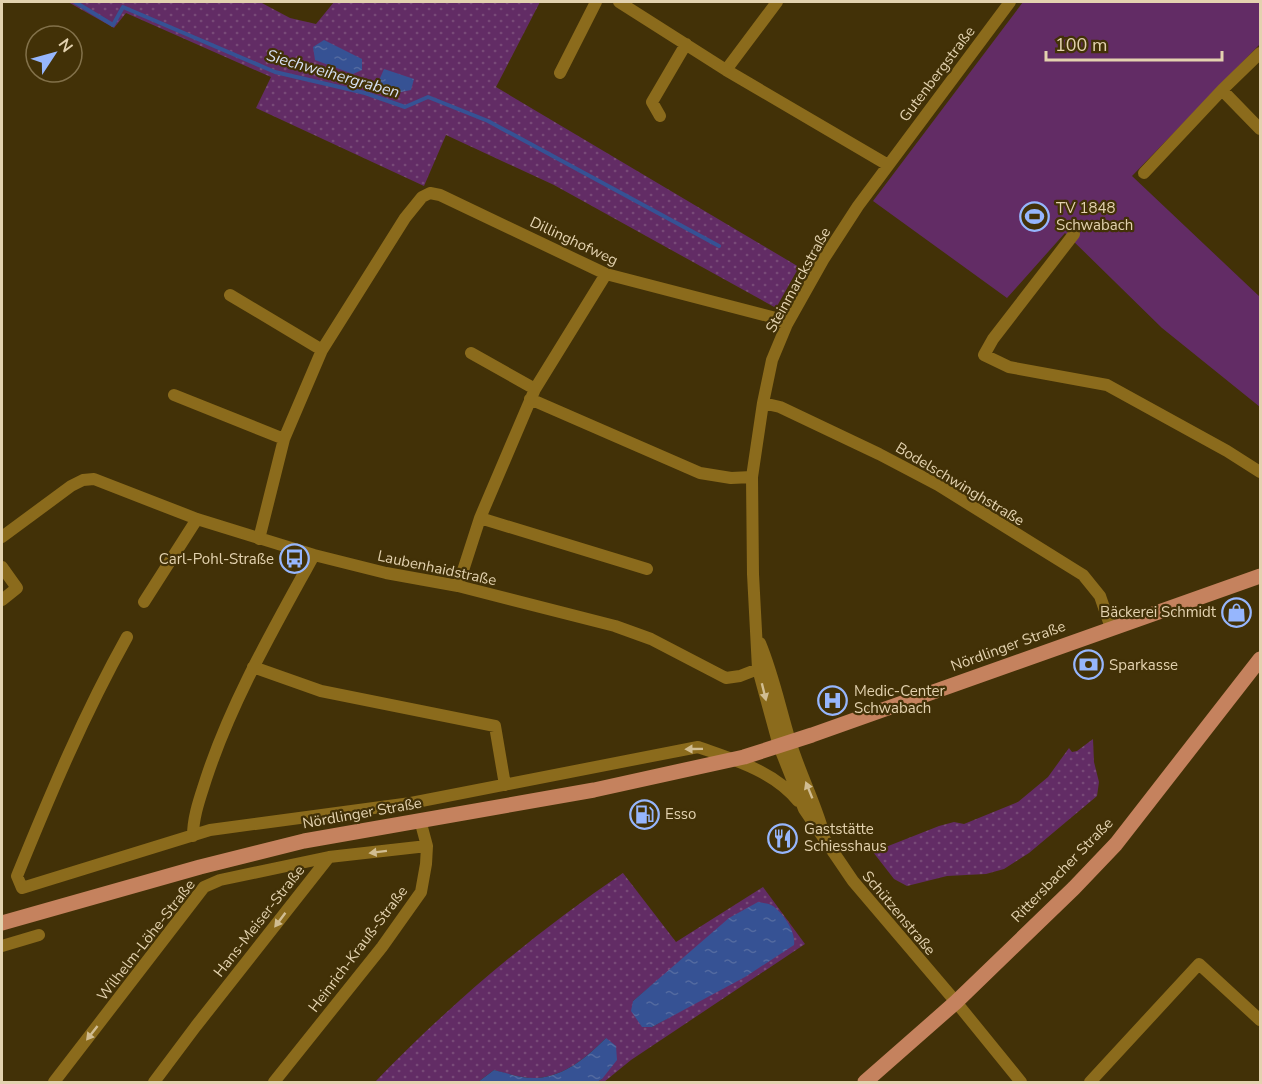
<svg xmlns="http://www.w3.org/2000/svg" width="1262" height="1084" viewBox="0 0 1262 1084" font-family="'Nunito Sans',sans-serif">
	<defs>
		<pattern id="grass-dots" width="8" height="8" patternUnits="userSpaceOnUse" patternTransform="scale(1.5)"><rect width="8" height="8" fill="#622c65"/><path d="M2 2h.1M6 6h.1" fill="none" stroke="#784a78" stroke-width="1.8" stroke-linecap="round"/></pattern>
		<pattern id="water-ripples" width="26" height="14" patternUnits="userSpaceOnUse" patternTransform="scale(1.5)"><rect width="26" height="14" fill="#365294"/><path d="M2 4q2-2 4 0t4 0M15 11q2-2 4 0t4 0" fill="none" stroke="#536aa0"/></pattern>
	</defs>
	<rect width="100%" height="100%" fill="#423107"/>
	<!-- grass -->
	<path fill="url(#grass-dots)" fill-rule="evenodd" d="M 68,2 L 260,2 L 290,18 L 316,24 L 334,2 L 540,2 L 496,87 L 799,267 L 776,308 L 554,185 L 446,135 L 424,186 L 256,108 L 271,77 L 126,13 L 114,28 Z
		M 1093,739 L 1094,762 L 1099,782 L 1097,796 L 1029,853 L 1004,869 L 986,874 L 947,876 L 907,886 L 894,879 L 873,852 L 939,826 L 954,822 L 964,824 L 1018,802 L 1048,777 L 1069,748 L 1072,752 L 1077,751 Z
		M 623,873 L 676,942 L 763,887 L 805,944 L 631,1060 L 604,1082 L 597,1082 L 602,1079 L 606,1038 C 587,1057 565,1076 537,1078 C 523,1079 507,1074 494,1070 L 478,1082 L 375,1082 C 450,1004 533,934 623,873 ZM 658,980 L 696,1002 L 652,1027 L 633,1001 Z"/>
	<!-- pitch -->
	<path fill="#622c65" d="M 1023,2 L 1260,2 L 1260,44 L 1132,176 L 1260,297 L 1260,407 L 1162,328 L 1065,233 L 1007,298 L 873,201 Z"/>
	<!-- water -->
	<path fill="url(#water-ripples)" d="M 324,40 L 362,59 L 362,70 L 353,74 L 315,60 L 313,47 Z
		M 384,69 L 414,79 L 411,90 L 391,94 L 377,85 Z
		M 758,902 C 763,903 769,903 773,906 C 784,914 796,932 794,945 L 745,977 L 652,1027 L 642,1027 L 631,1011 L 633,1001 L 729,918 Z
		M 606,1038 L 616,1046 L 617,1060 L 602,1079 L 597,1082 L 478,1082 L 494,1070 C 507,1073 523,1079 537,1078 C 565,1076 587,1057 606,1038 Z"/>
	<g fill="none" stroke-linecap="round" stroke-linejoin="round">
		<!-- stream -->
		<path stroke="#365294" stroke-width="4" d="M 75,2 L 113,25 L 123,7 L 275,72 L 365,93 L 405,107 L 428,97 L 488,121 L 719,246"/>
		<!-- minor -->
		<path stroke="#8b6b1c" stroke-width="12" d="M 619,2 L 726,70 L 888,165
			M 1010,2 L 858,206 L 823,260 L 787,324 L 772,360 L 763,403 L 752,477 L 753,574 L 758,669 L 779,746 L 804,809 L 853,881 L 956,1002 L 1021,1082
			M 726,70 L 777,2
			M 560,73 L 596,2
			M 1222,90 L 1260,129
			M 660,116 L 652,102 L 686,44
			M 1144,173 L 1222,90 L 1260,53
			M 1074,234 L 993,339 L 984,355 L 1009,367 L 1107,385 L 1227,451 L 1260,472
			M 230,295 L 322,350
			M 471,353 L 535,389
			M 174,395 L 284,439
			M 530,399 L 700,473 L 731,478 L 752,477
			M 763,403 L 780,407 L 879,454 L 938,485 L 1083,575 L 1100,596 L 1111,628
			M 480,518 L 647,569
			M 2,537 L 71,486 L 83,480 L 94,479 L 197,519 L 314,555 L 386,573 L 458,586 L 615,626 L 651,639 L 726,678 L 740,676 L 758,669
			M 259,539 L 284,439 L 322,350 L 405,218 L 422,197 L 430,193 L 440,195 L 606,274 L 772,317 L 787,324
			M 2,567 L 17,588 L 2,600
			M 458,586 L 480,518 L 535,389 L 606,274
			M 144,602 L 197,519
			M 127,637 C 84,714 50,795 17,876 L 22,888 L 210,830 L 411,803 L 698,747 C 732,759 774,771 798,801
			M 760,643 C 773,674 780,708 790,741 C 799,771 813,798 822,828
			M 253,667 L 321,691 L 495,726 L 505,785
			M 193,836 C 193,816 200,798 206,779 C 232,700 274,628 314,555
			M 2,946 L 39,935
			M 54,1082 L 204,887 L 220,880 L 329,857 L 427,846
			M 154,1082 L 196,1026 L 329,857
			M 274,1082 L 382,947 L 421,892 L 426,864 L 427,846 L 420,820
			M 1090,1082 L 1199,964 L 1260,1020"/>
		<!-- major -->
		<path stroke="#c5825e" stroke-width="15" d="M 2,923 L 200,867 L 304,841 L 594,790 L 744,757 L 812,735 L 1260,576
			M 865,1082 L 956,1002 L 1074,888 L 1116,844 L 1260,659"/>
	</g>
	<!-- one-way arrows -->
	<defs><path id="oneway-solid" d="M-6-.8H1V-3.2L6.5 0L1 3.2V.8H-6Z" transform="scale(1.5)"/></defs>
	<g fill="#d1bd92">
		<use href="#oneway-solid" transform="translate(764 692) rotate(76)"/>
		<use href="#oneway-solid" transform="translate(694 749) rotate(179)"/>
		<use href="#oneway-solid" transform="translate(809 790) rotate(-112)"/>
		<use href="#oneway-solid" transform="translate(378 852) rotate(173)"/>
		<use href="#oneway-solid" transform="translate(280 920) rotate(127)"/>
		<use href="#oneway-solid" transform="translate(92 1033) rotate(128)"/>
	</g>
	<!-- icons -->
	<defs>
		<symbol id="stadium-ring" viewBox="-11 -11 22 22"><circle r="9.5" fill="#423107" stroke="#96b6fd" stroke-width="1.5"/><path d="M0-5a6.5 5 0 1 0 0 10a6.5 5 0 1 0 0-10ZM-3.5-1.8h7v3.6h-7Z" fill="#96b6fd"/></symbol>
		<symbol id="bus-ring" viewBox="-11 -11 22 22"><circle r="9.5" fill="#423107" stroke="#96b6fd" stroke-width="1.5"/><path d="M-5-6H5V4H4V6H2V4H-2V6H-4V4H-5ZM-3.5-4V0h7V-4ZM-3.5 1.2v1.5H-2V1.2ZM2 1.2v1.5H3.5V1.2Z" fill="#96b6fd"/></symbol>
		<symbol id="shop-ring" viewBox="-11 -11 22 22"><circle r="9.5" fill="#423107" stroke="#96b6fd" stroke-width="1.5"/><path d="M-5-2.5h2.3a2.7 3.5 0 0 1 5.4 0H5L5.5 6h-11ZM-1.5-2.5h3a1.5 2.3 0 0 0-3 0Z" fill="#96b6fd"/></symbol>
		<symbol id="bank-ring" viewBox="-11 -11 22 22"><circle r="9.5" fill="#423107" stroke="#96b6fd" stroke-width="1.5"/><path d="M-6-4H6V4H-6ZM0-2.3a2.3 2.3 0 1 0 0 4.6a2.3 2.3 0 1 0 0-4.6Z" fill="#96b6fd"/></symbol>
		<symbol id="hospital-ring" viewBox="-11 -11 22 22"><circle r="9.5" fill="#423107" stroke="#96b6fd" stroke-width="1.5"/><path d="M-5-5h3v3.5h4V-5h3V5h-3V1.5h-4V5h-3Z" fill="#96b6fd"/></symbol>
		<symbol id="fuel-ring" viewBox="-11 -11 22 22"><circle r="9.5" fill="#423107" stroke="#96b6fd" stroke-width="1.5"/><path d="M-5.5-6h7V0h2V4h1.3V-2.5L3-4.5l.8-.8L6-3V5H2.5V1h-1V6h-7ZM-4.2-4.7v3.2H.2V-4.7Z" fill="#96b6fd"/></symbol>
		<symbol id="restaurant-ring" viewBox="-11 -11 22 22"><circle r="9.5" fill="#423107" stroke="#96b6fd" stroke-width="1.5"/><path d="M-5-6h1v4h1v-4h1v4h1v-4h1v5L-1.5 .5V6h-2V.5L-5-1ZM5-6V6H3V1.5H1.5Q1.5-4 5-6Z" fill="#96b6fd"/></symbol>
	</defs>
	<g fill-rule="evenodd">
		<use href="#stadium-ring" x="1018" y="200" width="33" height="33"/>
		<use href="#bus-ring" x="278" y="542" width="33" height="33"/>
		<use href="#shop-ring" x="1220" y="596" width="33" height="33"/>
		<use href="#bank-ring" x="1072" y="648" width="33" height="33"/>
		<use href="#hospital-ring" x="816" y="684" width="33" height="33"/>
		<use href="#fuel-ring" x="628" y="798" width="33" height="33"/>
		<use href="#restaurant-ring" x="766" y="822" width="33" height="33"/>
	</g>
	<g text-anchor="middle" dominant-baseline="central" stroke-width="4.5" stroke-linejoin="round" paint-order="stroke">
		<!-- street labels -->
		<g font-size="15" fill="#e3d2af" stroke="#423107">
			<text transform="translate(937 74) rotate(-53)">Gutenbergstraße</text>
			<text transform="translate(574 241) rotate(25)">Dillinghofweg</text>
			<text transform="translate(798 280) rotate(-61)">Steinmarckstraße</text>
			<text transform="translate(960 484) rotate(31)">Bodelschwinghstraße</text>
			<text transform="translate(437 568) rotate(12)">Laubenhaidstraße</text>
			<text transform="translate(1008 646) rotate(-20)">Nördlinger Straße</text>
			<text transform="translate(362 813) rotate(-10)">Nördlinger Straße</text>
			<text transform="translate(1062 870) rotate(-46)">Rittersbacher Straße</text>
			<text transform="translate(899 913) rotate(50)">Schützenstraße</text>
			<text transform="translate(259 921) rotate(-52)">Hans-Meiser-Straße</text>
			<text transform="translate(146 940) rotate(-52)">Wilhelm-Löhe-Straße</text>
			<text transform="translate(358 949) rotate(-53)">Heinrich-Krauß-Straße</text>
		</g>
		<!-- poi labels -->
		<g font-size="15" fill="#e3d2af" stroke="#423107" text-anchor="start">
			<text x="1056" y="208">TV 1848<tspan x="1056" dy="17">Schwabach</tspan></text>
			<text x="274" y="559" text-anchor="end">Carl-Pohl-Straße</text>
			<text x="1216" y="612" text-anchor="end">Bäckerei Schmidt</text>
			<text x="1109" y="665">Sparkasse</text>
			<text x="854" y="691">Medic-Center<tspan x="854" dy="17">Schwabach</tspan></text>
			<text x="665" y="814">Esso</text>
			<text x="804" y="829">Gaststätte<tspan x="804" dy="17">Schiesshaus</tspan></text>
		</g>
		<!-- water labels -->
		<g font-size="16" font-style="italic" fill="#d5dff2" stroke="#423107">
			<text transform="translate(333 74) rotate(16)">Siechweihergraben</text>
		</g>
	</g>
	<!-- border -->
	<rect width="1262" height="1084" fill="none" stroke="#e3d2af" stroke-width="6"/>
	<!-- north arrow -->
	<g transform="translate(54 54) rotate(54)"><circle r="28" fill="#423107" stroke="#82714a" stroke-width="1.5"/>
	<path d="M0-4.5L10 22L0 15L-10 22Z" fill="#96b6fd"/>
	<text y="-9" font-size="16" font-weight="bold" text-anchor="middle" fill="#e3d2af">N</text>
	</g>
	<!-- scale -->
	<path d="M1046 51v9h176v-9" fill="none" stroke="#e3d2af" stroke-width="3"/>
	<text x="1055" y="51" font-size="18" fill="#e3d2af" stroke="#423107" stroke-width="4.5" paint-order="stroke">100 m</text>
</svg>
